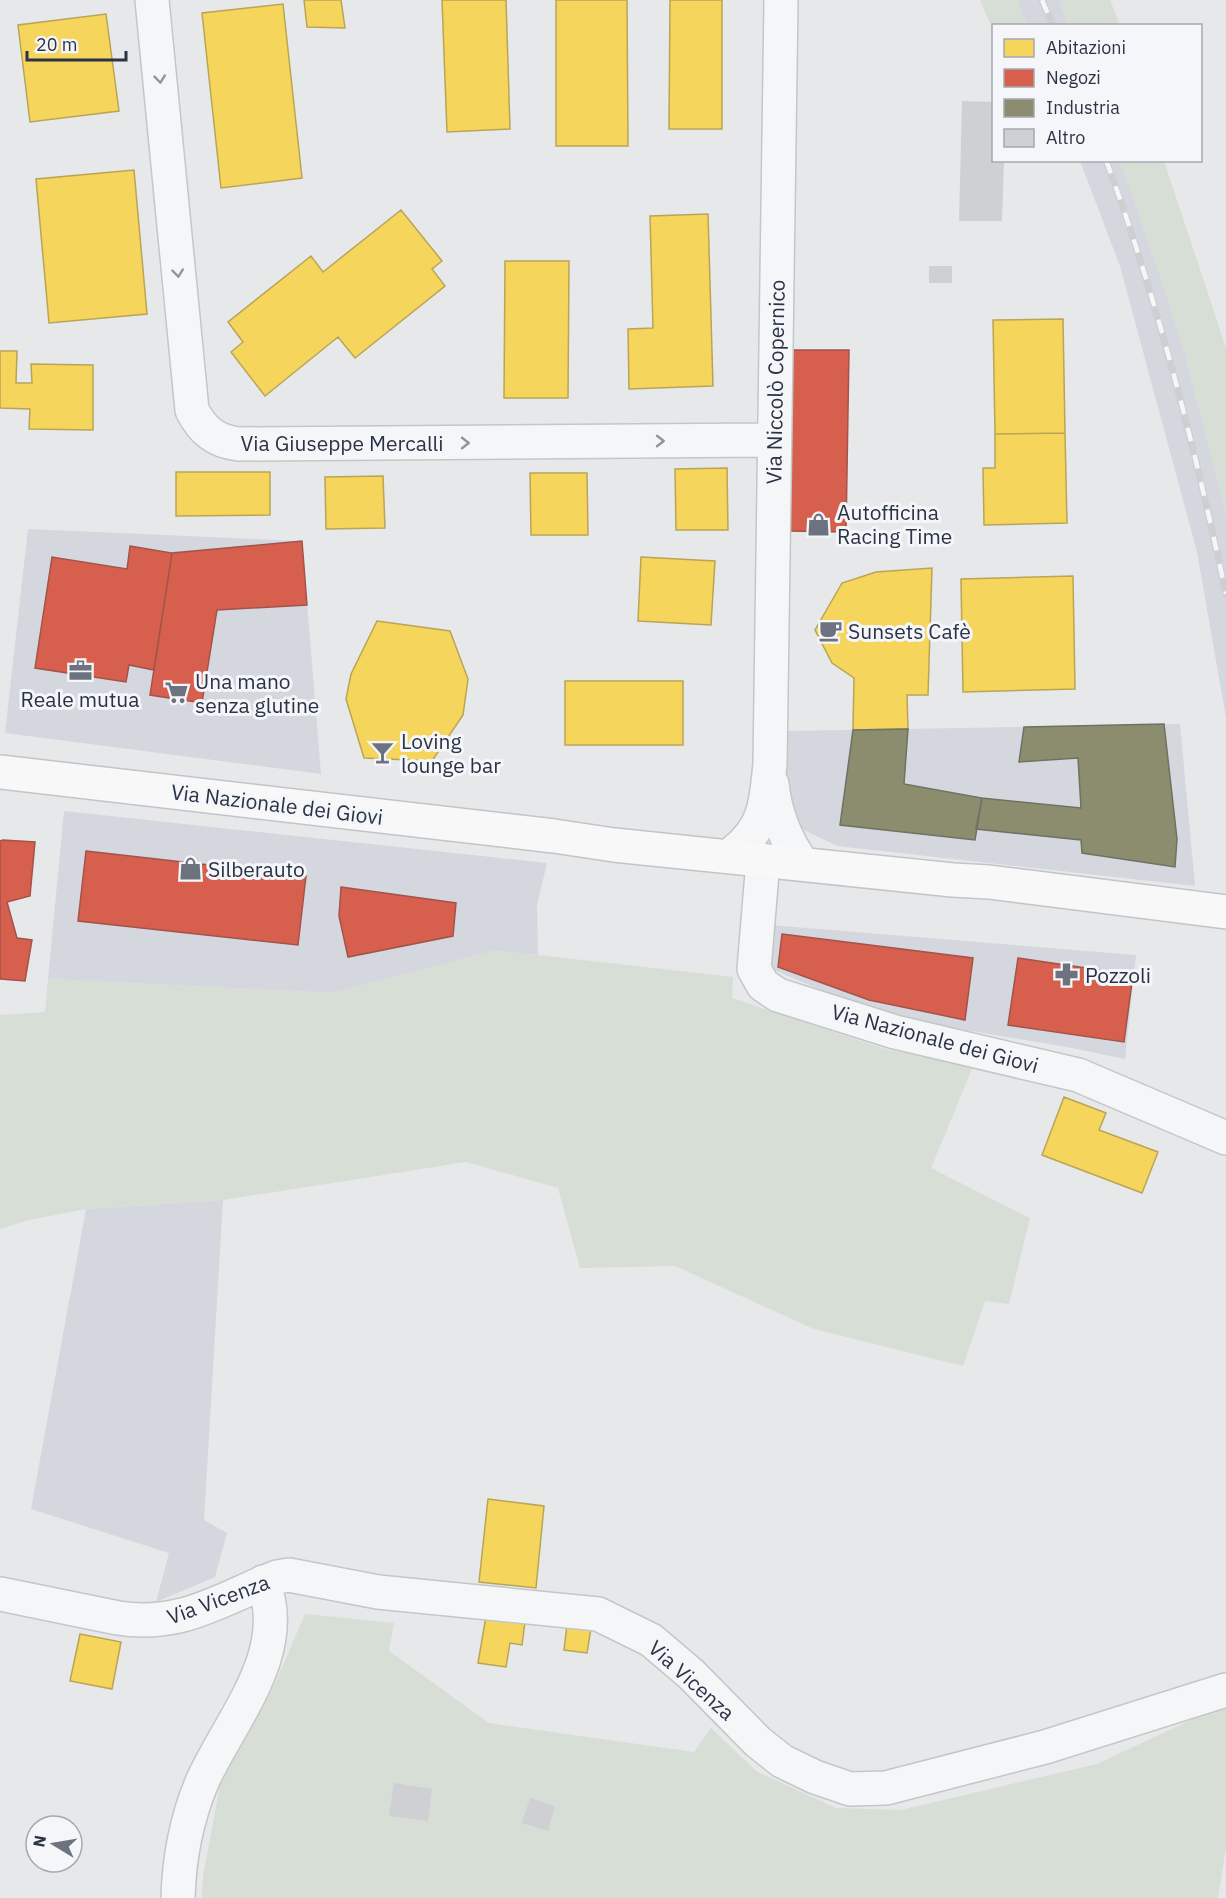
<svg xmlns="http://www.w3.org/2000/svg" width="1226" height="1898" viewBox="0 0 1226 1898" font-family="'IBM Plex Sans',sans-serif">
	<rect width="100%" height="100%" fill="#e6e8ea"/>
	<!-- built -->
	<path fill="#d4d7dd" d="M 1017,0 L 1059,0 L 1069,25 L 1027,25 Z
		M 1080,161 L 1120,161 L 1161,278 L 1185,354 L 1226,514 L 1226,718 L 1197,552 L 1120,266 Z
		M 28,529 L 302,541 L 321,774 L 5,733 Z
		M 1180,724 L 1195,886 L 837,846 L 804,830 L 784,810 L 787,731 Z
		M 64,811 L 547,863 L 537,905 L 538,955 L 493,951 L 333,993 L 48,979 Z
		M 770,925 L 1136,955 L 1125,1059 L 1072,1048 L 959,1029 L 862,1007 L 764,966 Z
		M 223,1200 L 204,1520 L 227,1533 L 215,1577 L 156,1602 L 169,1553 L 31,1509 L 86,1209 Z"/>
	<!-- green -->
	<path fill="#d6ded6" d="M 980,0 L 1017,0 L 1027,25 L 994,26 L 993,30 Z
		M 1059,0 L 1110,0 L 1120,25 L 1069,25 Z
		M 1120,161 L 1164,161 L 1226,348 L 1226,514 L 1185,354 L 1161,278 Z
		M 493,951 L 538,955 L 733,977 L 732,998 L 888,1050 L 974,1064 L 931,1168 L 1030,1218 L 1009,1304 L 985,1301 L 963,1366 L 814,1329 L 675,1266 L 580,1268 L 558,1188 L 466,1162 L 223,1200 L 86,1209 L 29,1220 L 0,1229 L 0,1015 L 45,1012 L 48,979 L 333,993 Z
		M 305,1614 L 394,1623 L 389,1651 L 489,1723 L 694,1752 L 711,1728 L 756,1771 L 836,1808 L 901,1810 L 1097,1764 L 1195,1718 L 1226,1708 L 1226,1848 L 1218,1898 L 202,1898 L 203,1877 L 220,1785 L 274,1686 Z"/>
	<!-- homes -->
	<path fill="#f6d55c" stroke="#b9a555" stroke-width="1.5" d="M 304,0 L 341,0 L 345,28 L 307,27 Z
		M 442,0 L 506,0 L 510,129 L 447,132 Z
		M 556,0 L 627,0 L 628,146 L 556,146 Z
		M 670,0 L 722,0 L 722,129 L 669,129 Z
		M 283,4 L 302,178 L 221,188 L 202,13 Z
		M 106,14 L 119,111 L 30,122 L 18,25 Z
		M 134,170 L 147,314 L 49,323 L 36,179 Z
		M 401,210 L 442,261 L 432,269 L 445,286 L 355,358 L 338,337 L 265,396 L 231,352 L 243,342 L 228,322 L 311,256 L 323,272 Z
		M 708,214 L 713,386 L 629,389 L 628,329 L 653,328 L 650,216 Z
		M 505,261 L 569,261 L 568,398 L 504,398 Z
		M 1063,319 L 1065,433 L 995,434 L 993,320 Z
		M 0,351 L 17,351 L 16,383 L 32,383 L 31,364 L 93,365 L 93,430 L 29,429 L 30,409 L 0,408 Z
		M 1065,433 L 1067,523 L 984,525 L 983,468 L 995,468 L 995,434 Z
		M 727,468 L 728,530 L 676,530 L 675,469 Z
		M 176,472 L 270,472 L 270,515 L 176,516 Z
		M 530,473 L 587,473 L 588,535 L 531,535 Z
		M 383,476 L 385,528 L 326,529 L 325,477 Z
		M 641,557 L 715,561 L 711,625 L 638,621 Z
		M 932,568 L 928,695 L 907,695 L 908,729 L 853,730 L 854,678 L 832,663 L 815,630 L 842,583 L 876,572 Z
		M 1073,576 L 1075,689 L 963,692 L 961,579 Z
		M 377,621 L 450,631 L 468,679 L 463,715 L 432,761 L 364,758 L 346,699 L 351,674 Z
		M 565,681 L 683,681 L 683,745 L 565,745 Z
		M 1064,1097 L 1106,1113 L 1099,1130 L 1158,1152 L 1142,1193 L 1042,1155 Z
		M 488,1499 L 544,1506 L 536,1588 L 479,1582 Z
		M 486,1616 L 525,1622 L 522,1645 L 510,1643 L 506,1667 L 478,1663 Z
		M 567,1625 L 591,1628 L 587,1653 L 564,1650 Z
		M 80,1634 L 121,1642 L 112,1689 L 70,1681 Z"/>
	<!-- shops -->
	<path fill="#d6604d" stroke="#a3534b" stroke-width="1.5" d="M 790,350 L 849,350 L 846,532 L 788,531 Z
		M 302,541 L 307,605 L 217,610 L 202,703 L 150,695 L 172,553 Z
		M 130,546 L 172,553 L 154,670 L 129,665 L 126,682 L 35,668 L 52,557 L 127,569 Z
		M 3,840 L 35,842 L 30,896 L 7,902 L 17,938 L 32,940 L 25,981 L 0,979 L 0,841 Z
		M 86,851 L 306,876 L 298,945 L 78,921 Z
		M 341,887 L 456,903 L 453,936 L 348,957 L 339,916 Z
		M 782,934 L 973,958 L 965,1020 L 869,1000 L 778,967 Z
		M 1018,958 L 1133,975 L 1124,1042 L 1008,1025 Z"/>
	<!-- industry -->
	<path fill="#8c8c6e" stroke="#6f7262" stroke-width="1.5" d="M 1164,724 L 1177,839 L 1175,867 L 1082,853 L 1081,840 L 976,829 L 982,798 L 1081,808 L 1078,758 L 1019,762 L 1024,727 Z
		M 908,729 L 904,784 L 982,798 L 975,840 L 840,825 L 853,730 Z"/>
	<!-- building -->
	<path fill="#ced0d3" d="M 962,101 L 994,102 L 994,160 L 1004,160 L 1002,221 L 959,221 Z
		M 929,266 L 952,266 L 952,283 L 929,283 Z
		M 394,1783 L 432,1789 L 428,1821 L 389,1816 Z
		M 530,1798 L 555,1806 L 548,1831 L 522,1823 Z"/>
	<g fill="none" stroke-linecap="round" stroke-linejoin="round">
		<defs>
			<path id="minor" d="M 152,0 L 192,410 C 202,430 215,441 238,444 L 774,440
				M 772,784 C 775,812 783,834 798,857
				M 735,851 C 766,827 766,801 770,764 L 781,0
				M 763,861 L 754,969 L 763,985 L 778,995 L 895,1032 L 1078,1075 L 1226,1138
				M 0,1594 L 118,1618 C 182,1628 221,1599 277,1577 L 289,1575 L 378,1592 L 598,1614 L 651,1640 L 691,1674 L 758,1742 L 782,1761 L 815,1777 L 850,1789 L 886,1788 L 1045,1747 L 1226,1690
				M 178,1898 C 179,1858 187,1818 202,1782 C 229,1721 292,1653 263,1582"/>
			<path id="major" d="M 0,772 L 554,836 L 614,845 L 953,880 L 989,882 L 1226,912"/>
		</defs>
		<!-- minor casing -->
		<use href="#minor" stroke="#c4c6c8" stroke-width="36"/>
		<!-- major casing -->
		<use href="#major" stroke="#c2c5c8" stroke-width="36"/>
		<!-- minor -->
		<use href="#minor" stroke="#f5f6f7" stroke-width="33"/>
		<!-- major -->
		<use href="#major" stroke="#f8f8f8" stroke-width="33"/>
		<defs>
			<path id="rail" d="M 1042,0 L 1053,26
				M 1106,160 C 1158,301 1195,448 1226,594"/>
		</defs>
		<!-- rail casing -->
		<use href="#rail" stroke="#cecfd2" stroke-width="7"/>
		<!-- rail -->
		<use href="#rail" stroke="#f4f6f9" stroke-width="4.5" stroke-dasharray="14" stroke-linecap="butt"/>
	</g>
	<!-- one-way arrows -->
	<defs><path id="oneway-chevron" d="M-2-3.5L2.5 0L-2 3.5" fill="none" stroke-width="1.6" stroke-linecap="round" stroke-linejoin="round" transform="scale(1.5)"/></defs>
	<g stroke="#90959e">
		<use href="#oneway-chevron" transform="translate(160 79) rotate(84)"/>
		<use href="#oneway-chevron" transform="translate(178 273) rotate(84)"/>
		<use href="#oneway-chevron" transform="translate(660 441)"/>
		<use href="#oneway-chevron" transform="translate(465 443)"/>
	</g>
	<!-- icons -->
	<defs>
		<symbol id="shop-bare" viewBox="-9 -9 18 18"><path d="M-5-2.5h2.3a2.7 3.5 0 0 1 5.4 0H5L5.5 6h-11ZM-1.5-2.5h3a1.5 2.3 0 0 0-3 0Z" fill="#6c737f" stroke="#f4f6f9" stroke-width="2.5" paint-order="stroke"/></symbol>
		<symbol id="cafe-bare" viewBox="-9 -9 18 18"><path d="M-5.5-4.5H6V0H3Q3 3.5 0 3.5H-2.5Q-5.5 3.5-5.5 0ZM3-3.2v2h1.7v-2ZM-6 4.5H4V6H-6Z" fill="#6c737f" stroke="#f4f6f9" stroke-width="2.5" paint-order="stroke"/></symbol>
		<symbol id="office-bare" viewBox="-9 -9 18 18"><path d="M-6-3h4V-5.5h4V-3h4V5H-6ZM-1-4.5V-3h2v-1.5ZM-6 0V1H6V0Z" fill="#6c737f" stroke="#f4f6f9" stroke-width="2.5" paint-order="stroke"/></symbol>
		<symbol id="supermarket-bare" viewBox="-9 -9 18 18"><path d="M-6-5.5h2.5l.6 2H6L4.5 2H-2.5L-4.4-4H-6ZM-1.5 3.2a1.3 1.3 0 1 0 .1 0ZM3 3.2a1.3 1.3 0 1 0 .1 0Z" fill="#6c737f" stroke="#f4f6f9" stroke-width="2.5" paint-order="stroke"/></symbol>
		<symbol id="bar-bare" viewBox="-9 -9 18 18"><path d="M-6-5H6L.8 .8V4.5H3.5V6h-7V4.5H-.8V.8Z" fill="#6c737f" stroke="#f4f6f9" stroke-width="2.5" paint-order="stroke"/></symbol>
		<symbol id="pharmacy-bare" viewBox="-9 -9 18 18"><path d="M-2-6h4v4h4v4h-4v4h-4v-4h-4v-4h4Z" fill="#6c737f" stroke="#f4f6f9" stroke-width="2.5" paint-order="stroke"/></symbol>
	</defs>
	<g fill-rule="evenodd">
		<use href="#shop-bare" x="802" y="508" width="33" height="33"/>
		<use href="#cafe-bare" x="814" y="614" width="33" height="33"/>
		<use href="#office-bare" x="64" y="654" width="33" height="33"/>
		<use href="#supermarket-bare" x="160" y="676" width="33" height="33"/>
		<use href="#bar-bare" x="366" y="736" width="33" height="33"/>
		<use href="#shop-bare" x="174" y="852" width="33" height="33"/>
		<use href="#pharmacy-bare" x="1050" y="958" width="33" height="33"/>
	</g>
	<g text-anchor="middle" dominant-baseline="central" stroke-width="6" stroke-linejoin="round" paint-order="stroke">
		<!-- street labels -->
		<g font-size="21" fill="#2b3445" stroke="#f4f6f9">
			<text transform="translate(775 382) rotate(-89)">Via Niccolò Copernico</text>
			<text x="342" y="443">Via Giuseppe Mercalli</text>
			<text transform="translate(277 804) rotate(7)">Via Nazionale dei Giovi</text>
			<text transform="translate(935 1038) rotate(15)">Via Nazionale dei Giovi</text>
			<text transform="translate(218 1599) rotate(-20)">Via Vicenza</text>
			<text transform="translate(692 1680) rotate(42)">Via Vicenza</text>
		</g>
		<!-- poi labels -->
		<g font-size="21" fill="#2b3445" stroke="#f4f6f9" text-anchor="start">
			<text x="837" y="512">Autofficina<tspan x="837" dy="24">Racing Time</tspan></text>
			<text x="848" y="631">Sunsets Cafè</text>
			<text x="195" y="681">Una mano<tspan x="195" dy="24">senza glutine</tspan></text>
			<text x="80" y="699" text-anchor="middle">Reale mutua</text>
			<text x="401" y="741">Loving<tspan x="401" dy="24">lounge bar</tspan></text>
			<text x="208" y="869">Silberauto</text>
			<text x="1085" y="975">Pozzoli</text>
		</g>
	</g>
	<!-- legend -->
	<rect x="992" y="24" width="210" height="138" fill="#f4f6f9" stroke="#a4a8b1" stroke-width="1.5"/>
	<rect x="1004" y="39" width="30" height="18" fill="#f6d55c" stroke="#a4a8b1" stroke-width="1.5"/>
	<text x="1046" y="54" font-size="18" fill="#2b3445">Abitazioni</text>
	<rect x="1004" y="69" width="30" height="18" fill="#d6604d" stroke="#a4a8b1" stroke-width="1.5"/>
	<text x="1046" y="84" font-size="18" fill="#2b3445">Negozi</text>
	<rect x="1004" y="99" width="30" height="18" fill="#8c8c6e" stroke="#a4a8b1" stroke-width="1.5"/>
	<text x="1046" y="114" font-size="18" fill="#2b3445">Industria</text>
	<rect x="1004" y="129" width="30" height="18" fill="#ced0d3" stroke="#a4a8b1" stroke-width="1.5"/>
	<text x="1046" y="144" font-size="18" fill="#2b3445">Altro</text>
	<!-- north arrow -->
	<g transform="translate(54 1844) rotate(281)"><circle r="28" fill="#f4f6f9" stroke="#a4a8b1" stroke-width="1.5"/>
	<path d="M0-4.5L10 22L0 15L-10 22Z" fill="#6c737f"/>
	<text y="-9" font-size="16" font-weight="bold" text-anchor="middle" fill="#2b3445">N</text>
	</g>
	<!-- scale -->
	<path d="M27 51v9h99v-9" fill="none" stroke="#2b3445" stroke-width="3"/>
	<text x="36" y="51" font-size="18" fill="#2b3445" stroke="#f4f6f9" stroke-width="4.5" paint-order="stroke">20 m</text>
</svg>
